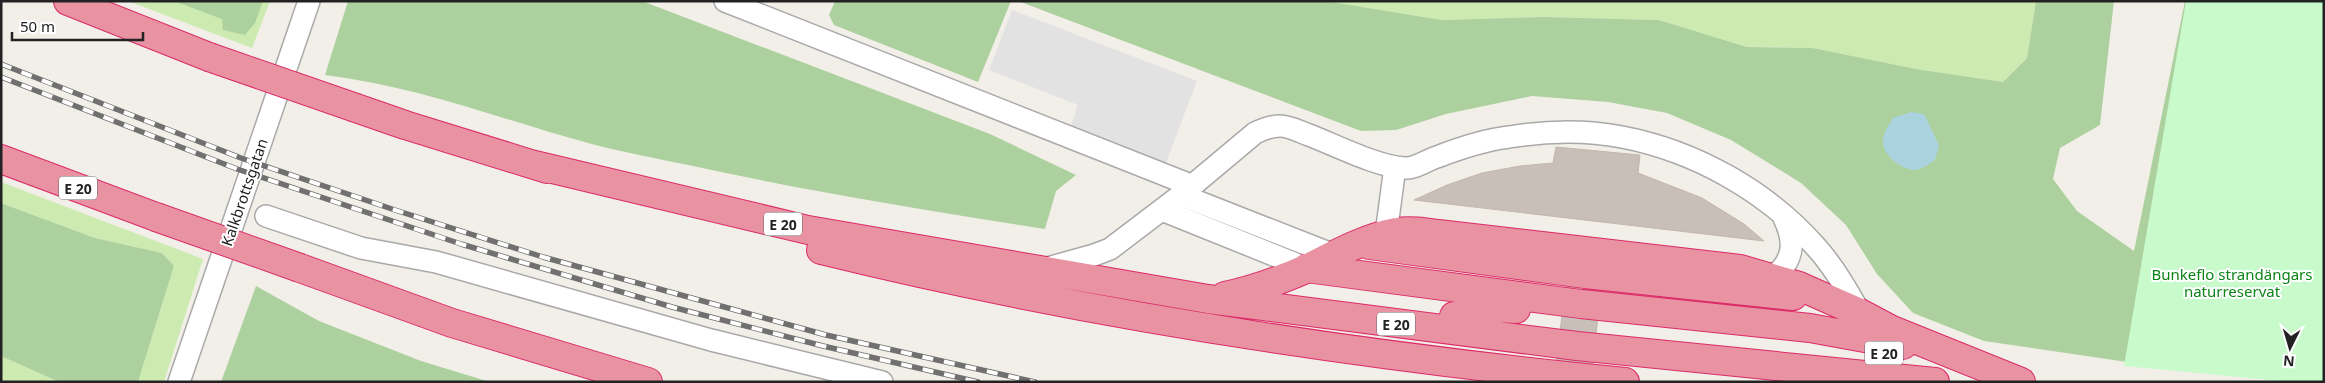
<svg xmlns="http://www.w3.org/2000/svg" width="2325" height="383" viewBox="0 0 2325 383" font-family="'Noto Sans',sans-serif">
	<rect width="100%" height="100%" fill="#f2efe9"/>
	<!-- grass -->
	<path fill="#cdebb0" d="M 128,1 L 270,1 L 252,48 Z
		M 1326,1 L 2036,1 L 2027,58 L 2003,82 L 1916,69 L 1813,48 L 1747,47 L 1659,20 L 1544,17 L 1442,20 Z
		M 1,182 L 203,259 L 164,382 L 138,382 L 174,266 L 162,253 L 95,238 L 1,203 Z
		M 1,356 L 59,382 L 1,382 Z"/>
	<!-- forest -->
	<path fill="#add19e" d="M 174,1 L 263,1 L 255,23 L 245,35 L 223,30 L 222,19 Z
		M 348,1 L 642,1 L 990,134 L 1076,175 L 1056,191 L 1045,229 C 925,210 806,191 688,165 C 655,158 621,152 588,143 C 500,119 416,86 325,75 Z
		M 835,1 L 1011,1 L 978,82 L 834,25 L 829,15 Z
		M 1018,1 L 1326,1 L 1442,20 L 1544,17 L 1659,20 L 1747,47 L 1813,48 L 1916,69 L 2003,82 L 2027,58 L 2036,1 L 2114,1 L 2100,125 L 2060,148 L 2053,179 L 2077,211 L 2134,251 L 2185,1 L 2324,1 L 2324,382 L 2127,362 L 1984,341 L 1913,313 L 1877,274 L 1846,225 L 1801,183 L 1731,140 L 1667,113 L 1608,102 L 1532,96 L 1446,114 L 1396,130 L 1361,131 Z
		M 1,203 L 95,238 L 162,253 L 174,266 L 138,382 L 59,382 L 1,356 Z
		M 256,286 L 319,321 L 421,361 L 490,382 L 221,382 Z"/>
	<!-- park -->
	<path fill="#c8facc" d="M 2186,1 L 2324,1 L 2324,382 L 2291,382 L 2124,366 Z"/>
	<!-- parking -->
	<path fill="#e2e2e2" d="M 1012,10 L 1197,81 L 1165,165 L 1070,128 L 1078,105 L 989,70 Z"/>
	<!-- water -->
	<path fill="#aad3df" d="M 1911,112 L 1924,114 L 1939,145 L 1935,160 C 1929,164 1921,170 1914,170 C 1901,169 1884,156 1883,143 C 1882,134 1889,125 1893,118 Z"/>
	<!-- building -->
	<path fill="#c7bfb8" stroke="#c4b6ab" d="M 1556,147 L 1640,155 L 1638,173 L 1702,198 L 1744,224 L 1764,241 L 1414,200 L 1447,185 L 1482,173 L 1520,166 L 1553,163 Z
		M 1568,265 L 1603,269 L 1591,382 L 1554,382 Z"/>
	<g fill="none" stroke-linecap="round" stroke-linejoin="round">
		<defs>
			<path id="minor" d="M 725,1 L 1193,186
				M 1181,195 L 1334,255
				M 1162,210 L 1306,268
				M 266,216 L 361,248 L 436,262 L 711,340 L 882,382
				M 1386,234 L 1395,167
				M 1044,269 L 1094,255 L 1110,249 L 1181,195 L 1255,133 C 1263,129 1271,126 1280,126 C 1290,126 1300,132 1309,135 C 1335,145 1378,167 1405,168 C 1415,169 1427,160 1437,157 C 1460,148 1485,140 1509,137 C 1546,131 1586,130 1622,137 C 1695,151 1767,191 1816,247 C 1834,267 1847,290 1860,313
				M 1773,277 C 1795,260 1795,241 1784,218
				M 179,382 L 309,1"/>
			<path id="highway" d="M 68,1 L 209,57
				M 356,108 L 405,125 L 547,169
				M 1,159 L 156,217
				M 531,164 L 808,230 L 1208,299 L 1577,346 L 1935,382
				M 1369,245 L 1585,274 L 1793,296
				M 821,250 C 1085,315 1354,355 1625,382
				M 300,268 L 452,323 L 648,382
				M 1306,268 L 1581,304 L 1810,328 L 1903,345
				M 1225,296 C 1254,290 1281,280 1308,268 C 1336,254 1365,238 1396,232 C 1410,230 1424,232 1438,234 L 1740,269 L 1799,286 L 1860,313 L 1892,330 L 2021,382
				M 1454,316 L 1501,308 L 1516,309"/>
		</defs>
		<!-- minor casing -->
		<use href="#minor" stroke="#a9a9a9" stroke-width="24"/>
		<!-- highway casing -->
		<use href="#highway" stroke="#dc2a67" stroke-width="30"/>
		<!-- minor -->
		<use href="#minor" stroke="#fff" stroke-width="21"/>
		<!-- highway -->
		<use href="#highway" stroke="#e892a2" stroke-width="28"/>
		<defs>
			<path id="rail" d="M 1,64 L 241,158 L 395,210 L 543,257 L 826,335 L 1035,382
				M 1,77 L 237,169 L 461,244 L 672,307 L 823,346 L 978,382"/>
		</defs>
		<!-- rail casing -->
		<use href="#rail" stroke="#707070" stroke-width="5.5"/>
		<!-- rail -->
		<use href="#rail" stroke="#fff" stroke-width="4" stroke-dasharray="11" stroke-linecap="butt"/>
		<defs>
			<path id="highway-bridge" d="M 209,57 L 356,108
				M 156,217 L 300,268"/>
		</defs>
		<!-- highway-bridge casing -->
		<use href="#highway-bridge" stroke="#dc2a67" stroke-width="30" stroke-linecap="butt"/>
		<!-- highway-bridge -->
		<use href="#highway-bridge" stroke="#e892a2" stroke-width="28"/>
	</g>
	<g text-anchor="middle" dominant-baseline="central" stroke-width="4" stroke-linejoin="round" paint-order="stroke">
		<!-- shield labels -->
		<g fill="#fff" stroke="#646464" stroke-width="1">
			<rect x="59" y="176.5" width="38" height="23" rx="4"/>
			<rect x="764" y="212.5" width="38" height="23" rx="4"/>
			<rect x="1377" y="312.5" width="38" height="23" rx="4"/>
			<rect x="1865" y="341.5" width="38" height="23" rx="4"/>
		</g>
		<g font-size="14" font-weight="bold" fill="#222">
			<text x="78" y="188">E 20</text>
			<text x="783" y="224">E 20</text>
			<text x="1396" y="324">E 20</text>
			<text x="1884" y="353">E 20</text>
		</g>
		<!-- street labels -->
		<g font-size="15" fill="#222" stroke="#fff">
			<text transform="translate(244 192) rotate(-71)">Kalkbrottsgatan</text>
		</g>
		<!-- park labels -->
		<g font-size="15" fill="#0c8416" stroke="#fff">
			<text x="2232" y="274">Bunkeflo strandängars<tspan x="2232" dy="17">naturreservat</tspan></text>
		</g>
	</g>
	<!-- border -->
	<rect width="2325" height="383" fill="none" stroke="#222222" stroke-width="5"/>
	<!-- north arrow -->
	<g transform="translate(2290 348) rotate(185)" stroke="#ffffff" stroke-width="4" paint-order="stroke">
	<path d="M0-4L9 19L0 12L-9 19Z" fill="#222222"/>
	<text y="-8" font-size="14" font-weight="bold" text-anchor="middle" fill="#222222">N</text>
	</g>
	<!-- scale -->
	<path d="M12 32v8h131v-8" fill="none" stroke="#222222" stroke-width="2.5"/>
	<text x="20" y="32" font-size="15" fill="#222222" stroke="#ffffff" stroke-width="4" paint-order="stroke">50 m</text>
</svg>
